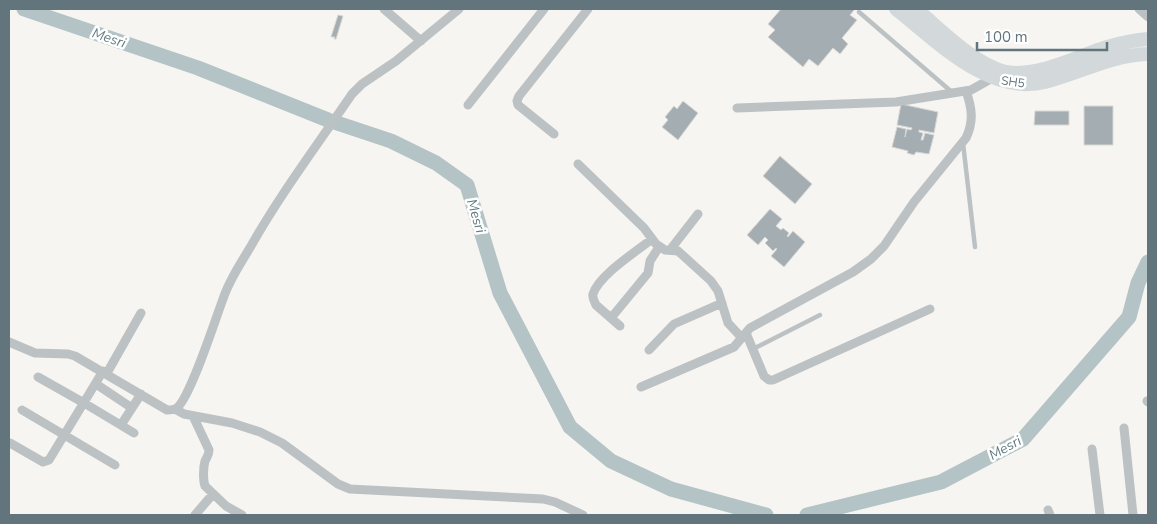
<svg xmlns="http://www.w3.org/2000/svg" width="1157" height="524" viewBox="0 0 1157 524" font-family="'Nunito Sans',sans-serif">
	<rect width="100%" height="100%" fill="#f6f5f2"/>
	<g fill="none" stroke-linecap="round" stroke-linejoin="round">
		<!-- river -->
		<path stroke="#b4c3c5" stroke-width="15" d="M 24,9 L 198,68 L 328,120 L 391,141 L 436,163 L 467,185 L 500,293 L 570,427 L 611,461 L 671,489 L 766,515
			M 807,515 L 941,482 L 1023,439 L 1129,317 L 1138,283 L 1148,262"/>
	</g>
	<!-- building -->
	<path fill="#a4aeb2" stroke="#d7d7d5" d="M 781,9 L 855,9 L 850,15 L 857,20 L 842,38 L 848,44 L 840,54 L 833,48 L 818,66 L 809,59 L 803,67 L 768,37 L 775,30 L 768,24 Z
		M 338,15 L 343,16 L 336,39 L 334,39 L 335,37 L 331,37 Z
		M 683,101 L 698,113 L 678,140 L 662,127 L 668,120 L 665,117 L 674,106 L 677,109 Z
		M 901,104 L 938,112 L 934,133 L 919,130 L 919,132 L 923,133 L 921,140 L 923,140 L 925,133 L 934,135 L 929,154 L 916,152 L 914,155 L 907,153 L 908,151 L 892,147 L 897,127 L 906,129 L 905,137 L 907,129 L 911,130 L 912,128 L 897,125 Z
		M 1084,106 L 1113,106 L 1113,145 L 1084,145 Z
		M 1035,111 L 1069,111 L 1069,125 L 1034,125 Z
		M 780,156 L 812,184 L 795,204 L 763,176 Z
		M 770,209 L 782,219 L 776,226 L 781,230 L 783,228 L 789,233 L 787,236 L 788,237 L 793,231 L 805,242 L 784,267 L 771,256 L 777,249 L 776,248 L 773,251 L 765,243 L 768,240 L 765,237 L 758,245 L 747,235 Z"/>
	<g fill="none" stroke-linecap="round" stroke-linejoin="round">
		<!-- lane -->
		<path stroke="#bcc2c4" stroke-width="4.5" d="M 859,12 L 953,93
			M 963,143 L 975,247
			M 753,349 L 820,315"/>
		<!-- street -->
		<path stroke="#bcc2c4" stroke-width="9" d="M 384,9 L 421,41
			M 1139,9 L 1148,17
			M 468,105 L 544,9
			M 737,108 L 896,102 L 971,90 L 996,76
			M 554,134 L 518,105 L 517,101 L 519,96 L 588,9
			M 578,164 L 644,228 L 656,244 L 665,250 L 678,251 L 711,281 L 718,291 L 728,323 L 742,338
			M 670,250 L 698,214
			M 611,318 L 648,273 L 650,261 L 659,247
			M 620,326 L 596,305 C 594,301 592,298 593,294 C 599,275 637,251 652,239
			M 746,333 L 764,376 L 769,380 L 773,380 L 930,309
			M 9,342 L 35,353 L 68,354 L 75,356 L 167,410 C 171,410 174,410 177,408 C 191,396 215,320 223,299 C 229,280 241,263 251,246 C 281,193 318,144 352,94 L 362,84 L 396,61 L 459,9
			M 649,350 L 674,324 L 722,303
			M 107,373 L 141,313
			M 38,377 L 84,403 L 134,433
			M 96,384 L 132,408
			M 641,387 L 734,347 L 750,328 L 853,272 L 871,259 L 884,246 L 914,202 L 966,138 C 974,121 972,108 966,91
			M 1147,401 L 1148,402
			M 175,409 L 184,414 L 232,423 L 260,432 L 282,443 L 338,484 L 350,489 L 543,499 L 555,502 L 583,515
			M 22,410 L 115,465
			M 193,416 L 209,450 C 209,455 207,457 205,461 C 203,468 203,480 205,486 L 226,506 L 242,515
			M 121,425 L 141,394
			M 1124,428 L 1133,515
			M 10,443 L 43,462 L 49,460 L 103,371
			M 1092,449 L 1100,515
			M 1048,510 L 1050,515
			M 195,515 L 213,494"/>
		<!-- primary -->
		<path stroke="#d3d8da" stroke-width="14" d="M 896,9 C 937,41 989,96 1045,82 C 1080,73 1111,55 1148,54
			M 916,9 C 940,29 965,55 994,68 C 1027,84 1075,57 1107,47 C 1121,43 1134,40 1148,39"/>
	</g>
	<g text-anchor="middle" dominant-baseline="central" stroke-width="5" stroke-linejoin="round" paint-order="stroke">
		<!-- street labels -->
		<g font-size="12" fill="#62757c" stroke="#fff">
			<text transform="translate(1013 82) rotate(8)">SH5</text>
		</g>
		<!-- water labels -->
		<g font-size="14" font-style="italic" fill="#627b7f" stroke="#fff">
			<text transform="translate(109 38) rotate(19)">Mesri</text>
			<text transform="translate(476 216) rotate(73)">Mesri</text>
			<text transform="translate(1005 448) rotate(-29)">Mesri</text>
		</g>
	</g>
	<!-- border -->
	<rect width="1157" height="524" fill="none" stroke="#62757c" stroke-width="20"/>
	<!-- scale -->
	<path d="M977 42v8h130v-8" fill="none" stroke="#62757c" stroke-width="2.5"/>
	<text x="984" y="42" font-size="15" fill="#62757c" stroke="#ffffff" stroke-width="4" paint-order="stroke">100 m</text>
</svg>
